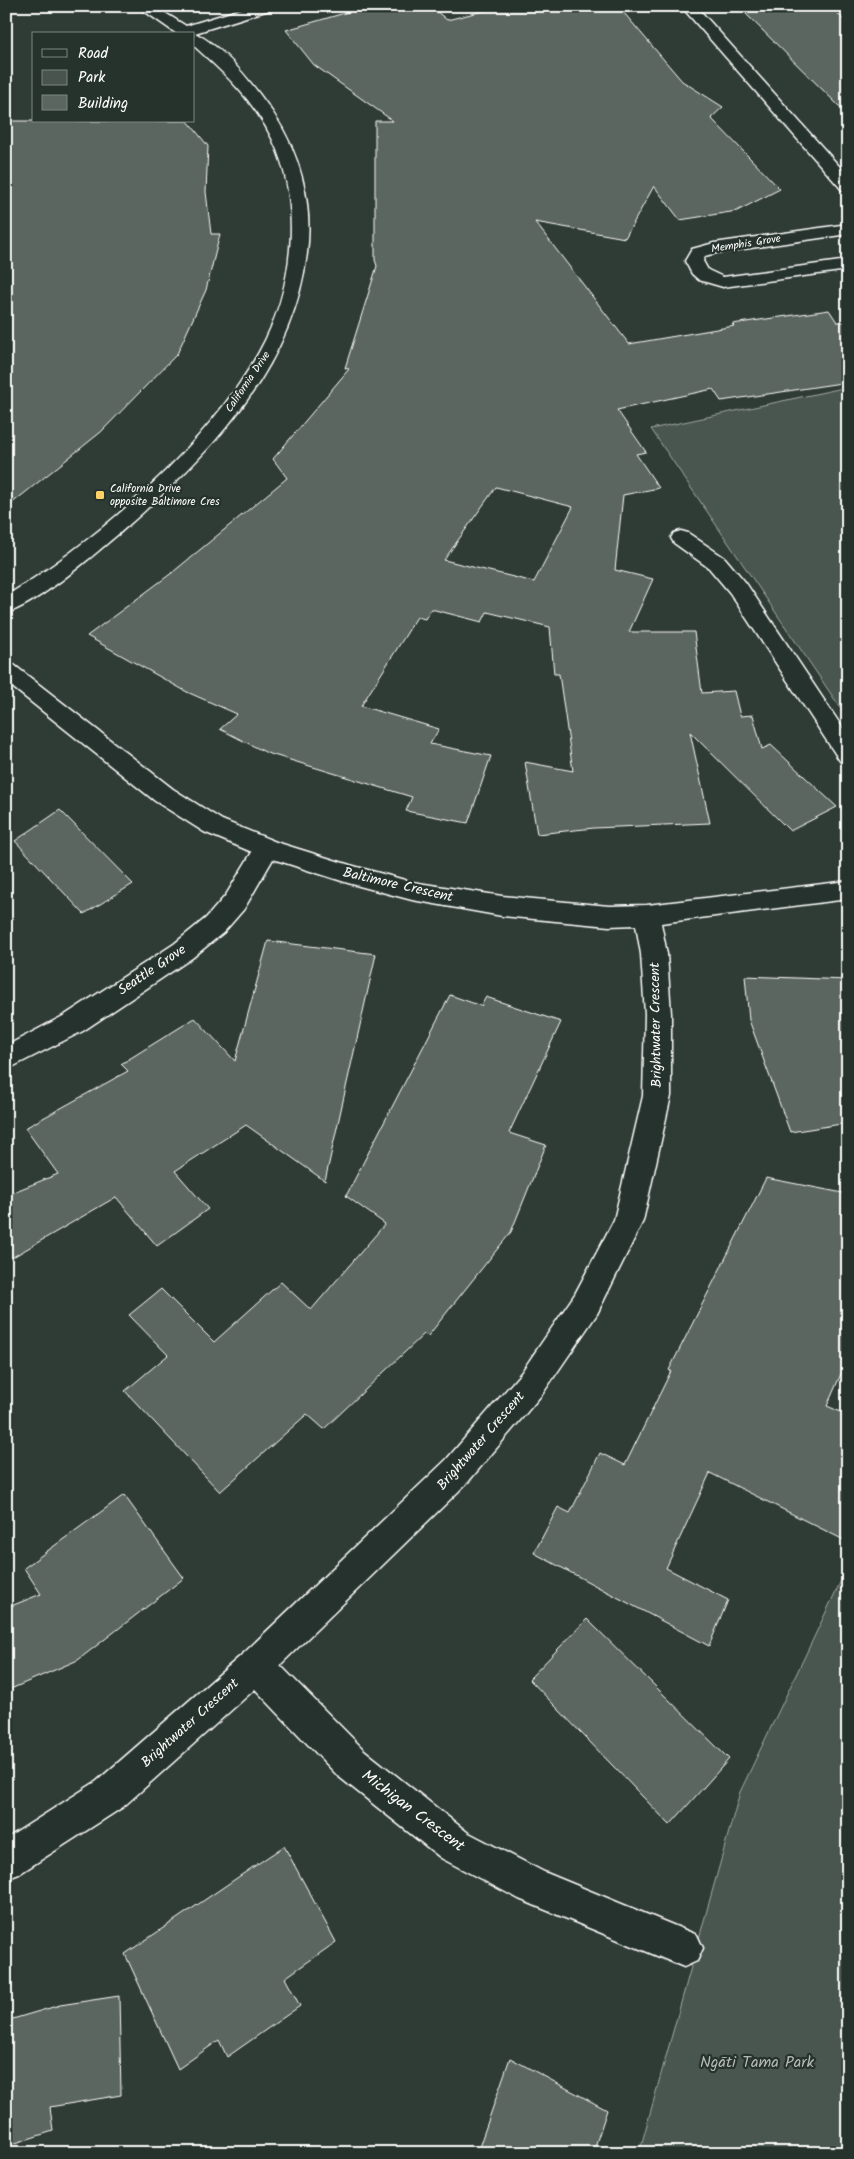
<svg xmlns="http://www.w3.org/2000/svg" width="854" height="2159" viewBox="0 0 854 2159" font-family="Kalam,sans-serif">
	<rect width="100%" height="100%" fill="#2f3b35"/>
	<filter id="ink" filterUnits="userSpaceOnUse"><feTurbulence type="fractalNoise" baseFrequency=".02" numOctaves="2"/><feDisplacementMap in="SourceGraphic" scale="10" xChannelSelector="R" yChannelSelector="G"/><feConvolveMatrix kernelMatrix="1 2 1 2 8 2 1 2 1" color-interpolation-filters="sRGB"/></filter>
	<g filter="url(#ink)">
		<!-- green -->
		<path fill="#4a544f" stroke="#a4aaa7" d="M 848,387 L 848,719 L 651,429 Z
			M 848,1566 L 848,2153 L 639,2153 L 740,1792 Z"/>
		<!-- building -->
		<path fill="#5b6661" stroke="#fff" fill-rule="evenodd" d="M 369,6 L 430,6 L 447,20 L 503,6 L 618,6 L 682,81 L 723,107 L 711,118 L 780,189 L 737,211 L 680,220 L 654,186 L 625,238 L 535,222 L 629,344 L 734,326 L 732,324 L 829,310 L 837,322 L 848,322 L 848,382 L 721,401 L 713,389 L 617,410 L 646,452 L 636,454 L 659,488 L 623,495 L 615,570 L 653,579 L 629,632 L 694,632 L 702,693 L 734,691 L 740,716 L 753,715 L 762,749 L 771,745 L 837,807 L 790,831 L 690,732 L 710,823 L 594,828 L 537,834 L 525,762 L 573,771 L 559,674 L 554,674 L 550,627 L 487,612 L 482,622 L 431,609 L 425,619 L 417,617 L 361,706 L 439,729 L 430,744 L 491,756 L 468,823 L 406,811 L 412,797 L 267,753 L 220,729 L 237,714 L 187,692 L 87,636 L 173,572 L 287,478 L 273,459 L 349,369 L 345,368 L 377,266 L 375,260 L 375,121 L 393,121 L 314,65 L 286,30 ZM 496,487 L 573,507 L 534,582 L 444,560 Z
			M 738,6 L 830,6 L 848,24 L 848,115 Z
			M 6,121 L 188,121 L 208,146 L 206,192 L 211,234 L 220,234 L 206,290 L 177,354 L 101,432 L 6,508 Z
			M 60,810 L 133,884 L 84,914 L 15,841 Z
			M 268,941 L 376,954 L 325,1181 L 246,1125 L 175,1171 L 208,1209 L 157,1246 L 116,1197 L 6,1261 L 6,1195 L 58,1174 L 25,1128 L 128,1071 L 121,1064 L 195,1018 L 235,1061 Z
			M 745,976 L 848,980 L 848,1123 L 790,1132 L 749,1020 Z
			M 450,995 L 481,1006 L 486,997 L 561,1022 L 509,1133 L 546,1145 L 511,1232 L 428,1336 L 424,1334 L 324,1429 L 307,1414 L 220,1492 L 125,1391 L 168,1355 L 129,1315 L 161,1289 L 214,1342 L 281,1282 L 311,1310 L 385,1224 L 346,1196 Z
			M 766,1178 L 848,1194 L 848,1358 L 827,1406 L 848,1415 L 848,1542 L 710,1473 L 666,1568 L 728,1600 L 709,1646 L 534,1553 L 558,1507 L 570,1513 L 600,1453 L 625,1465 L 671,1371 L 669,1370 Z
			M 124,1495 L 184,1578 L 78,1660 L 6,1691 L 6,1608 L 41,1594 L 24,1568 Z
			M 587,1619 L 729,1759 L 670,1825 L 529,1679 Z
			M 284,1846 L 336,1942 L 285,1978 L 300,2006 L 227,2057 L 219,2040 L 178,2069 L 125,1954 Z
			M 119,1996 L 121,2095 L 50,2107 L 53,2131 L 6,2146 L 6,2021 L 60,2005 Z
			M 510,2058 L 607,2110 L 593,2153 L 477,2153 Z"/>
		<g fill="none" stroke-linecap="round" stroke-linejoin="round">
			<defs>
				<path id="minor" d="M 137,6 L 154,6 L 186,26 L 251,6 L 274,6 L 272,9 L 195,33 C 226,49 253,84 273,113 C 301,155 313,204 307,253 C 293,370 208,456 123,530 C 97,552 37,605 6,613 L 6,596 C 98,540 207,446 259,352 C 296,286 304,193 266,127 C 248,95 221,70 194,46 L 194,34 L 177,34 Z
					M 681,6 L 696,6 L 848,176 L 848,191 L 842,190 Z
					M 848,224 L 848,234 L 716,253 L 705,256 L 703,261 L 708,270 L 723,277 L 848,260 L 848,270 L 723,287 L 699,280 L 692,274 L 685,261 L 692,249 L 714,243 Z
					M 681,531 L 688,533 L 725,558 L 746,583 L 848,736 L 848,763 L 840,761 L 730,593 L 709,568 L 674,543 L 671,538 L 674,533 Z
					M 6,663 L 14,665 L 173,789 L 222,820 L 276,842 L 350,865 L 412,882 L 502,896 L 609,906 L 647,905 L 848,881 L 848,899 L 661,923 L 667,954 L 671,1014 L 671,1096 L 643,1221 L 597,1314 L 543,1393 L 468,1482 L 280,1665 L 364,1750 L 467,1832 L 544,1872 L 697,1935 L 703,1948 L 697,1961 L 684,1967 L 519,1899 L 441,1858 L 338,1776 L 255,1689 L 123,1807 L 19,1874 L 6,1879 L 6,1839 L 97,1781 L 244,1653 L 446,1460 L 521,1373 L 575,1294 L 614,1220 L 643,1096 L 645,1014 L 641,954 L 636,925 L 609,926 L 502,916 L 412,900 L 348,883 L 273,859 L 244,909 L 224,932 L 192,958 L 83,1031 L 6,1070 L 6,1046 L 65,1015 L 174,944 L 206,918 L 226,895 L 252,852 L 204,832 L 155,801 L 6,682 Z"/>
			</defs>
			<!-- minor casing -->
			<use href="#minor" stroke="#fff" stroke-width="3"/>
			<!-- minor -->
			<use href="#minor" fill="#26332d" fill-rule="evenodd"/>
		</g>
	</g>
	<!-- markers -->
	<rect fill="#ffd166" stroke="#26332d" stroke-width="2" x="95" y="490" width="10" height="10" rx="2.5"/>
	<g text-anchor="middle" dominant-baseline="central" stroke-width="4.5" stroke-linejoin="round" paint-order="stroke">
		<!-- far-street labels -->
		<g font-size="11" fill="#fff" stroke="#26332d">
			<text transform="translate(746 244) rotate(-9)">Memphis Grove</text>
			<text transform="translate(248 382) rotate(-56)">California Drive</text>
		</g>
		<!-- far-poi labels -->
		<g font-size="11" fill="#fff" stroke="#26332d" text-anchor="start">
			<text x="110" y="489">California Drive<tspan x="110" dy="13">opposite Baltimore Cres</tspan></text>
		</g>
		<!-- street labels -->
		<g font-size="14" fill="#fff" stroke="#26332d">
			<text transform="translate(398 885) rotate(13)">Baltimore Crescent</text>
			<text transform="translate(152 970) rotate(-34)">Seattle Grove</text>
			<text transform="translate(656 1025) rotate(-91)">Brightwater Crescent</text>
			<text transform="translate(481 1441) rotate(-49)">Brightwater Crescent</text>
			<text transform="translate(190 1723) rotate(-42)">Brightwater Crescent</text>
		</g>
		<!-- near-street labels -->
		<g font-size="16" fill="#fff" stroke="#26332d">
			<text transform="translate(413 1811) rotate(37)">Michigan Crescent</text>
		</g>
		<!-- near-park labels -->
		<g font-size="16" fill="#b7bbb9" stroke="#26332d">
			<text x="757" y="2062">Ngāti Tama Park</text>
		</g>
	</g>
	<!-- margin -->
	<rect width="854" height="2159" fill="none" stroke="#26332d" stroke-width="25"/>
	<rect x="12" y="12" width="829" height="2134" fill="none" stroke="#fff" stroke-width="2" filter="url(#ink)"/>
	<!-- legend -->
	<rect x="32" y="32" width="162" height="90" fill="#26332d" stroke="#7d8581"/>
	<rect x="42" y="49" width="25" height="8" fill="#26332d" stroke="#7d8581"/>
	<text x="78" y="58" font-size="15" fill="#ffffff">Road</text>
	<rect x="42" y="70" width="25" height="15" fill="#4a544f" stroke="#7d8581"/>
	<text x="78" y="82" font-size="15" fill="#ffffff">Park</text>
	<rect x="42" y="95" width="25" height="15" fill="#5b6661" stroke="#7d8581"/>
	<text x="78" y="108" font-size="15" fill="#ffffff">Building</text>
</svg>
